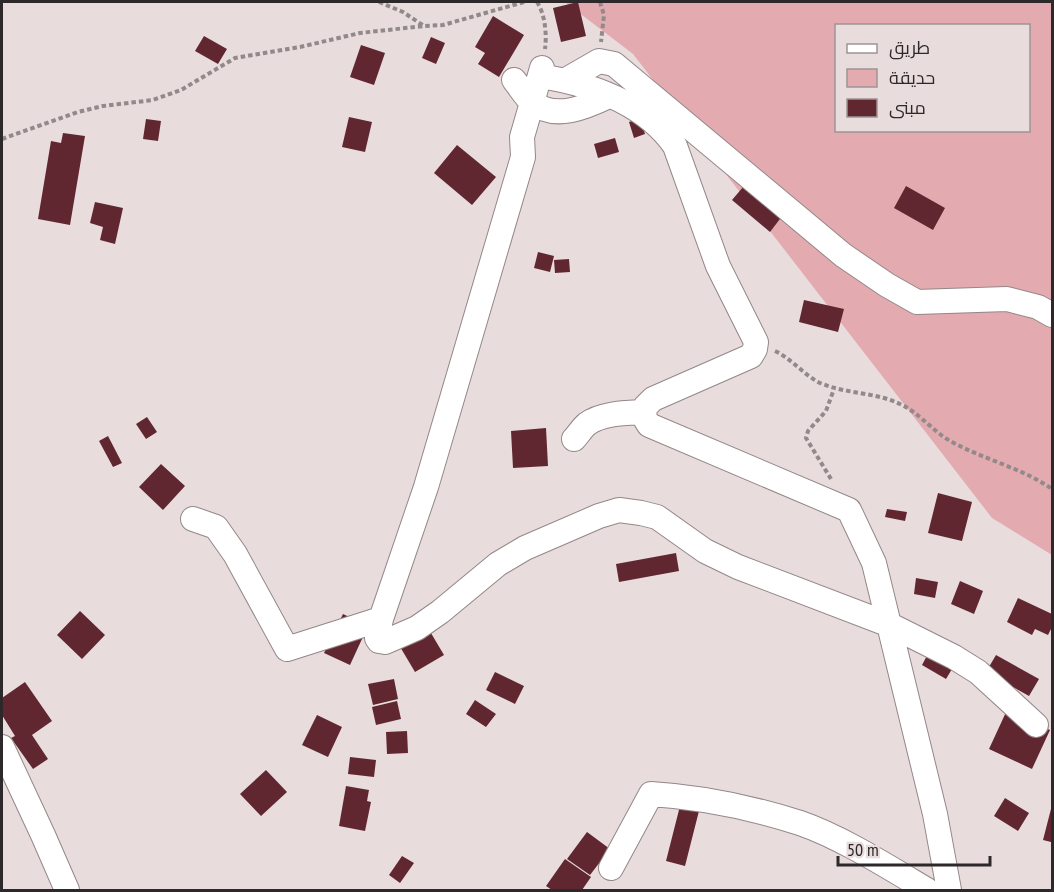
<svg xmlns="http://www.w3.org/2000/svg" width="1054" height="892" viewBox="0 0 1054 892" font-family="'PT Sans Narrow',Cairo,sans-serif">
	<rect width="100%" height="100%" fill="#e9dcdd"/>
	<!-- green -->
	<path fill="#e3abb0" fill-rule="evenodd" d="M 565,2 L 1052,2 L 1052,555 L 992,518 L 633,54 ZM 836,26 L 1028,26 L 1028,130 L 836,130 Z"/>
	<!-- building -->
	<path fill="#612730" d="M 578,2 L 586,36 L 561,42 L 553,8 Z
		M 493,16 L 524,35 L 499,77 L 478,64 L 485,53 L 475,47 Z
		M 204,36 L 227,49 L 218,64 L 195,51 Z
		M 431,37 L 445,43 L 436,64 L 422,58 Z
		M 361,45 L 385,53 L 374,85 L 350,77 Z
		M 349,117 L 372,122 L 365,152 L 342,147 Z
		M 640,118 L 645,134 L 634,138 L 629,122 Z
		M 146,119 L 161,121 L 158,141 L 143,139 Z
		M 63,133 L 85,136 L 70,225 L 38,219 L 51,141 L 61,143 Z
		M 615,138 L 619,152 L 598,158 L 594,144 Z
		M 457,145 L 496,177 L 472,205 L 434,173 Z
		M 749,180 L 786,211 L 770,232 L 732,200 Z
		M 906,186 L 945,208 L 933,230 L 894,208 Z
		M 95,202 L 123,208 L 115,244 L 100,240 L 103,227 L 90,223 Z
		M 538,252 L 554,256 L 550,272 L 534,268 Z
		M 569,259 L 570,272 L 555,273 L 554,260 Z
		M 804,300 L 844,309 L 838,332 L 799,322 Z
		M 147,417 L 157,432 L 146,439 L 136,424 Z
		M 546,428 L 548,466 L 513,468 L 511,431 Z
		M 108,436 L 122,463 L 113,467 L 99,441 Z
		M 161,464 L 185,486 L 163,510 L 139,487 Z
		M 938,493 L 972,502 L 962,541 L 928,533 Z
		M 887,509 L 907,512 L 905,521 L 885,517 Z
		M 676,553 L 679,571 L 619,582 L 616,564 Z
		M 916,578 L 938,582 L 935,598 L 914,594 Z
		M 960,581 L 983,591 L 974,614 L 951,604 Z
		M 1018,598 L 1052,614 L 1052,627 L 1048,635 L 1035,629 L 1032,635 L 1007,622 Z
		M 80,611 L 105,635 L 82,659 L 57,635 Z
		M 343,614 L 368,626 L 350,665 L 324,653 Z
		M 425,623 L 444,655 L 415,672 L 396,640 Z
		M 930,650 L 955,664 L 946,679 L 922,665 Z
		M 996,655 L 1039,679 L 1029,696 L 986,672 Z
		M 495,672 L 524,686 L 515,704 L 486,690 Z
		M 394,679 L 398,699 L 373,705 L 368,684 Z
		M 25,682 L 52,721 L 32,735 L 48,759 L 33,769 L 11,738 L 15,736 L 2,715 L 2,698 Z
		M 475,700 L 496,714 L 486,727 L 466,714 Z
		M 397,701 L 401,719 L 376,725 L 372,707 Z
		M 1007,710 L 1050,730 L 1032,769 L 989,749 Z
		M 317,715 L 342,727 L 328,757 L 302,745 Z
		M 407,731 L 408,753 L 387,754 L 386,732 Z
		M 350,757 L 376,760 L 374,777 L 348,774 Z
		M 266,770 L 287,792 L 261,816 L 240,794 Z
		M 346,786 L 369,790 L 367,801 L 371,802 L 365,831 L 339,826 Z
		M 1005,798 L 1029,813 L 1018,831 L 994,816 Z
		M 681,802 L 700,807 L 685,866 L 666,861 Z
		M 1052,805 L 1052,835 L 1051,842 L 1043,840 Z
		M 587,832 L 610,849 L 590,875 L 567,859 Z
		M 402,856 L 414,863 L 400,883 L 389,875 Z
		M 565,859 L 591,877 L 582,890 L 552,890 L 546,886 Z"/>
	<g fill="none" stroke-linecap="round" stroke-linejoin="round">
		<defs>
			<path id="minor" d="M 542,68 L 522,137 L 523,157 L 426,487 L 381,619 L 377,638 L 379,641 L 385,642 L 417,628 L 440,612 L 498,564 L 525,548 L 599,516 L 619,510 L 641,513 L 657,517 L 705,551 L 738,567 L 890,625 L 954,657 L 978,672 L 1036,725
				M 540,76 C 590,84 645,103 675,146 L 718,266 L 756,342 L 755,349 L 751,356 L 653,399 L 645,407 L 644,417 L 649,425 L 849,510 L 874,563 L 935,814 L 949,890
				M 514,80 C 520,87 525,97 532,102 C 555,121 586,107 609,96
				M 566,80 L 599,61 L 614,64 L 843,255 L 887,285 L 917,302 L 1007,299 L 1038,307 L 1052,315
				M 574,439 C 578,435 582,428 587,424 C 602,413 626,413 644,412
				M 193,519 L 216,527 L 235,554 L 287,649 L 381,619
				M 2,747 L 43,835 L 67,890
				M 611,868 L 651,794 C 701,797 753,808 800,823 C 841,837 890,868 927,890"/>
		</defs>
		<!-- minor casing -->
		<use href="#minor" stroke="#938788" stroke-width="26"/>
		<!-- path -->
		<path stroke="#92898a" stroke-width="4" stroke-dasharray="4.5 3" stroke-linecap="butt" d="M 379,2 L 403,12 L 424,26 L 443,25 L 524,2
			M 537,2 C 545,14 547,34 545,49
			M 600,2 L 604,15 L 601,42
			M 2,139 L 78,112 L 103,106 L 153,100 L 181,90 L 235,58 L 300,47 L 360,33 L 424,26
			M 775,351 C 792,359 804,375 820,383 C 846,394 875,392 900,404 C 920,413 933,432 952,442 C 985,460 1022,468 1052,489
			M 831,479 L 806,438 L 808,431 L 826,411 L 834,389"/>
		<!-- minor -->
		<use href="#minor" stroke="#fff" stroke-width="24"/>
	</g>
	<!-- border -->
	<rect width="1054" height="892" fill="none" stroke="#2d2829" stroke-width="6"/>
	<!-- legend -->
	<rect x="835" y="24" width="195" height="108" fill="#e9dcdd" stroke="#9e9495" stroke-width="1.5"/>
	<rect x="847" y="44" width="30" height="9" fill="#ffffff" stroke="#9e9495" stroke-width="1.5"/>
	<text x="889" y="54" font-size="18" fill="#2d2829">طريق</text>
	<rect x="847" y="69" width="30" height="18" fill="#e3abb0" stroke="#9e9495" stroke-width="1.5"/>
	<text x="889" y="84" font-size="18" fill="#2d2829">حديقة</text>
	<rect x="847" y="99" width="30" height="18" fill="#612730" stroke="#9e9495" stroke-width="1.5"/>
	<text x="889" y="114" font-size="18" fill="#2d2829">مبنى</text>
	<!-- scale -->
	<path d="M838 856v9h152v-9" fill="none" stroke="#2d2829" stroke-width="3"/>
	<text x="847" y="856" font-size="18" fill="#2d2829" stroke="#e9dcdd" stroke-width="4.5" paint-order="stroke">50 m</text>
</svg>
